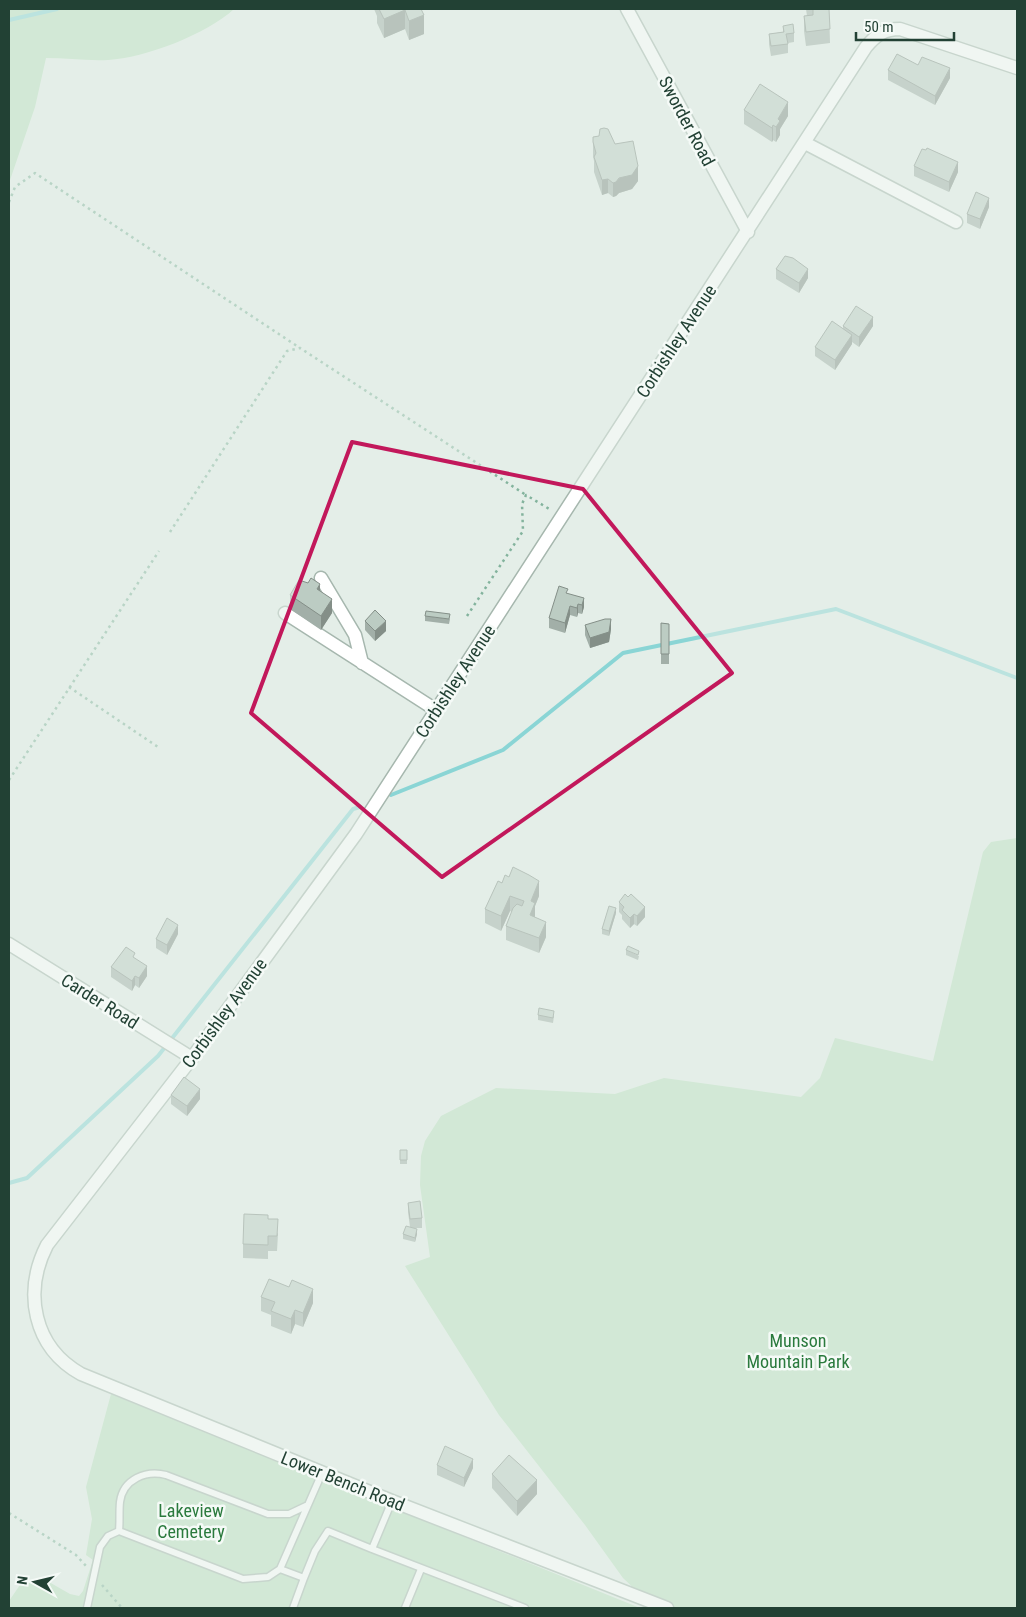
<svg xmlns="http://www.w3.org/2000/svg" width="1026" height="1617" viewBox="0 0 1026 1617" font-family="'Roboto Condensed',sans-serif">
	<rect width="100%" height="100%" fill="#e4eee8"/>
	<!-- green -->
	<path fill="#bce0c0" d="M 9,9 L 234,9 C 207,34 145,58 108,60 C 87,61 66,58 46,58 L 35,107 L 9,183 Z
		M 1017,838 L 1017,1608 L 672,1608 L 642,1596 L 623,1578 L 585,1525 L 499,1415 L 405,1266 L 430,1257 L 420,1185 L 421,1156 L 425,1141 L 441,1116 L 496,1088 L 615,1094 L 664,1078 L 801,1097 L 820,1078 L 835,1038 L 933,1061 L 983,852 L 991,842 Z
		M 111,1394 L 640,1608 L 9,1608 L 9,1601 L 22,1582 L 49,1582 L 70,1594 L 79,1596 L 83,1591 L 93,1560 L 86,1555 L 92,1519 L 86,1487 Z"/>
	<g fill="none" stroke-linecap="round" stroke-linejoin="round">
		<!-- stream -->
		<path stroke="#8ad5d5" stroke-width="4" d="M 9,20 L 57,9
			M 391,795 L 503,750 L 623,653 L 836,609 L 1017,678
			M 9,1183 L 27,1178 L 158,1056 L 353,809 L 360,807"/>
		<defs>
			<path id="lane" d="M 392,1501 L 372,1549 L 525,1608
				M 119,1531 C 120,1521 119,1511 120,1502 C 123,1479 146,1470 166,1475 L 268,1514 L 289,1514 L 308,1505
				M 280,1569 L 304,1578 L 293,1608
				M 304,1578 L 315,1551 L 328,1531 L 372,1549
				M 87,1608 L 100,1547 L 108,1536 L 119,1531 L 243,1579 L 268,1577 L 280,1569 L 322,1473
				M 405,1608 L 421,1569"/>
			<path id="street" d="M 627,9 L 748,232
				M 805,143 L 956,222
				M 321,578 L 355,635 L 362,663
				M 285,613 L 436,710
				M 9,944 L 192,1058
				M 667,1608 L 392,1501 L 81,1374 C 33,1347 23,1292 47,1245 L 192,1058 L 356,834 L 866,47 C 876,35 884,29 900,29 L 1017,68"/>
		</defs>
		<!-- lane casing -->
		<use href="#lane" stroke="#a6b7ae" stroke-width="9"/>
		<!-- street casing -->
		<use href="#street" stroke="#a6b7ae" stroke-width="15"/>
		<!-- path -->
		<path stroke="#83b39d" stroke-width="2.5" stroke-dasharray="2.5 4" stroke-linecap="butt" d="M 9,202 L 15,187 L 35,173 L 300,348
			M 170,532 L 287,351 L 300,348 L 526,495
			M 467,616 L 523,531 L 522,504 L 526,495 L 551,510
			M 69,687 L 158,747
			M 9,780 L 159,551
			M 9,1513 L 76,1555 L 87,1567
			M 102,1585 L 122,1608"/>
		<!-- lane -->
		<use href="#lane" stroke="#fff" stroke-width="6"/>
		<!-- street -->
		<use href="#street" stroke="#fff" stroke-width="12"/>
	</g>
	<!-- wall -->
	<path fill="#a2afa8" d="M 374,9 L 421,9 L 424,34 L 409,40 L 405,29 L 384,38 L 377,23 L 377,16 Z
		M 806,9 L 829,9 L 830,43 L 806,46 L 804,31 L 804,16 L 807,16 Z
		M 783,26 L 794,33 L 794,42 L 788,43 L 788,53 L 771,56 L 769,44 L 769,34 L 783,32 Z
		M 888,70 L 950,78 L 935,105 L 888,80 Z
		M 744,110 L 788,116 L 780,129 L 780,135 L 776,142 L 773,140 L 772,142 L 744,124 Z
		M 593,137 L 615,144 L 638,181 L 632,189 L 619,193 L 616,196 L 613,197 L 608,193 L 602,195 L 594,172 L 594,161 L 593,156 Z
		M 914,166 L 958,172 L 949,192 L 914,176 Z
		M 989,207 L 980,229 L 967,223 L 967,214 Z
		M 776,269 L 808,278 L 799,293 L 776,279 Z
		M 843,326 L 873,326 L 859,347 L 852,342 L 852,344 L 835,370 L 815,356 L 815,347 L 843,329 Z
		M 308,583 L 320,591 L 332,613 L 321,630 L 290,609 L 290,595 Z
		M 568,594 L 584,598 L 584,607 L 582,614 L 578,613 L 577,617 L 570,615 L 565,633 L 549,628 L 549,618 Z
		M 425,616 L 450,619 L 449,624 L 425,621 Z
		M 365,621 L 386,631 L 375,641 L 365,630 Z
		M 661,623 L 669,624 L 669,664 L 661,664 Z
		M 585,625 L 611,629 L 609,642 L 590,648 L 585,635 Z
		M 498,881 L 539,896 L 535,906 L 535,917 L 546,937 L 539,953 L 506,940 L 506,926 L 512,912 L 510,911 L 501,931 L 485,923 L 485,909 Z
		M 619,902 L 645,917 L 637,926 L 634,924 L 630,928 L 622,919 L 622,915 L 619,912 Z
		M 616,913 L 609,936 L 602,934 L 602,929 Z
		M 178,934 L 167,955 L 156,948 L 156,939 Z
		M 626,950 L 639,956 L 638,960 L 626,955 Z
		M 135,958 L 147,976 L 139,988 L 135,985 L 132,991 L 111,977 L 111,967 Z
		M 538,1015 L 554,1016 L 553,1023 L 538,1020 Z
		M 171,1095 L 200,1099 L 187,1116 L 171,1104 Z
		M 400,1150 L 407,1150 L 407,1164 L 400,1164 Z
		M 408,1203 L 422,1218 L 422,1228 L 415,1228 L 417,1234 L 415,1242 L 403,1239 L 403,1234 L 410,1227 L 408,1212 Z
		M 268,1219 L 278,1234 L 277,1251 L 268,1251 L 268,1259 L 243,1258 L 243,1244 Z
		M 261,1297 L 313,1303 L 303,1327 L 295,1324 L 291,1334 L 271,1326 L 271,1315 L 261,1311 Z
		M 437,1465 L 473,1468 L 464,1487 L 437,1475 Z
		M 492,1474 L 537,1494 L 517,1516 L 492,1488 Z"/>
	<!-- shaded-wall -->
	<path fill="#848f88" d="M 405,10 L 405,29 L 384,38 L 384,19 Z
		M 424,15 L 424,34 L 409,40 L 409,21 Z
		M 950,68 L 950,78 L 935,105 L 935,96 Z
		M 788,102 L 788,116 L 780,129 L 780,135 L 776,142 L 776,127 L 778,119 Z
		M 773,125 L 773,140 L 772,142 L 772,128 Z
		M 958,162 L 958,172 L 949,192 L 949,182 Z
		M 638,166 L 638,181 L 632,189 L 619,193 L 616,196 L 613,197 L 613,183 Z
		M 608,179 L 608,193 L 602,195 L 602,180 Z
		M 989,198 L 989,207 L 980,229 L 980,219 Z
		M 808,269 L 808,278 L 799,293 L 799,283 Z
		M 873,317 L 873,326 L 859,347 L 859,337 Z
		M 852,335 L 852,344 L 835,370 L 835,360 Z
		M 320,584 L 320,598 L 317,589 Z
		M 584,598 L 584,607 L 582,614 L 582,605 Z
		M 332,599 L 332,613 L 321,630 L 321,616 Z
		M 578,604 L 578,613 L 577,617 L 577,608 Z
		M 570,606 L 570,615 L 565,633 L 565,623 Z
		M 611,619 L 611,629 L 609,642 L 590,648 L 590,638 Z
		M 386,621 L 386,631 L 375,641 L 375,631 Z
		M 539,881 L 539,896 L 535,906 L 535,918 L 530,929 L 531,901 Z
		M 510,896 L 510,911 L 501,931 L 501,916 Z
		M 645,907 L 645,917 L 637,926 L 637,916 Z
		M 616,908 L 616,913 L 609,936 L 609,931 Z
		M 634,914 L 634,924 L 630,928 L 630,918 Z
		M 546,922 L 546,937 L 539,953 L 539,938 Z
		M 178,925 L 178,934 L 167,955 L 167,945 Z
		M 147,966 L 147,976 L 139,988 L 139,978 Z
		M 135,976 L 135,985 L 132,991 L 132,981 Z
		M 200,1089 L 200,1099 L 187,1116 L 187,1106 Z
		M 417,1229 L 417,1234 L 415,1242 L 415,1238 Z
		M 313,1289 L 313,1303 L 303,1327 L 303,1313 Z
		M 295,1310 L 295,1324 L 291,1334 L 291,1319 Z
		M 473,1459 L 473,1468 L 464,1487 L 464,1478 Z
		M 537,1480 L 537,1494 L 517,1516 L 517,1501 Z"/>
	<!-- building -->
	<path fill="#bcccc3" stroke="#848f88" d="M 379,9 L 421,9 L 424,15 L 409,21 L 405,10 L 384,19 Z
		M 813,9 L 829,9 L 830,29 L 806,32 L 804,16 L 813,15 Z
		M 793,24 L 794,33 L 786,34 L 788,44 L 771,46 L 769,34 L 784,32 L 783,26 Z
		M 897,54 L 918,65 L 922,57 L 950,68 L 935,96 L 888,70 Z
		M 760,84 L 788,102 L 778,119 L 780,121 L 776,127 L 773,125 L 772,128 L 744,110 Z
		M 604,128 L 608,129 L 615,144 L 633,141 L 638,166 L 632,175 L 619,178 L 616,182 L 613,183 L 608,179 L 602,180 L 594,157 L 596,153 L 593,142 L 593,137 L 599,136 L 600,129 Z
		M 927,148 L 958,162 L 949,182 L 914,166 L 922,149 L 926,150 Z
		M 976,192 L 989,198 L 980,219 L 967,214 Z
		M 785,256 L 793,258 L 808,269 L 799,283 L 776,269 Z
		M 856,306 L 873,317 L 859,337 L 843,326 Z
		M 832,321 L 852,335 L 835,360 L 815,347 Z
		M 311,578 L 320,584 L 317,589 L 332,599 L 321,616 L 290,595 L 299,580 L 308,583 Z
		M 559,586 L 568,589 L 566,593 L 584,598 L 582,605 L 578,604 L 577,608 L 570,606 L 565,623 L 549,618 Z
		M 375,610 L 386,621 L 375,631 L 365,621 Z
		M 426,611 L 450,614 L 449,619 L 425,616 Z
		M 605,619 L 611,619 L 609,632 L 590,638 L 585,625 Z
		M 661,623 L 669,624 L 669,654 L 661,654 Z
		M 513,867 L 529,875 L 539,881 L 531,901 L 535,903 L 530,915 L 546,922 L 539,938 L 506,926 L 513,908 L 517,904 L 522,906 L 524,901 L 510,896 L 501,916 L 485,909 L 498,881 L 502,883 L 505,875 L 509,877 Z
		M 625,894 L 628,897 L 631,894 L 645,907 L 637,916 L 634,914 L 630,918 L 622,910 L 624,907 L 619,902 Z
		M 609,906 L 616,908 L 609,931 L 602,929 Z
		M 167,918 L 178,925 L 167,945 L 156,939 Z
		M 628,946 L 639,951 L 638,955 L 626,950 Z
		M 126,947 L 135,953 L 133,957 L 147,966 L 139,978 L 135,976 L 132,981 L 111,967 Z
		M 539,1008 L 554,1011 L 553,1018 L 538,1015 Z
		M 184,1077 L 200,1089 L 187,1106 L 171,1095 Z
		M 400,1150 L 407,1150 L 407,1160 L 400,1160 Z
		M 420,1201 L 422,1218 L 410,1219 L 408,1203 Z
		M 244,1214 L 268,1215 L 268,1219 L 278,1219 L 277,1236 L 268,1236 L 268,1245 L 243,1244 Z
		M 406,1226 L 417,1229 L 415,1238 L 403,1234 Z
		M 269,1279 L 289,1287 L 292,1280 L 313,1289 L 303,1313 L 295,1310 L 291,1319 L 271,1311 L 275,1302 L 261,1297 Z
		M 445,1446 L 473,1459 L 464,1478 L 437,1465 Z
		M 509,1455 L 537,1480 L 517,1501 L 492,1474 Z"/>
	<!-- marked area -->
	<path d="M0 0H1026V1617H0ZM 352,442 L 583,489 L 732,673 L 442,877 L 251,713 Z" fill="#e4eee8" fill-opacity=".55" fill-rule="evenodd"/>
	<path fill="none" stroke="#c2185b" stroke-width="4" stroke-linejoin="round" d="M 352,442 L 583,489 L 732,673 L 442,877 L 251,713 Z"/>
	<g text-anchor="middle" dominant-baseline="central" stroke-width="5" stroke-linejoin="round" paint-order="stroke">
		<!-- street labels -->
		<g font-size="18" fill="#224134" stroke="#f5faf7">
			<text transform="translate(687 121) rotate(62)">Sworder Road</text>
			<text transform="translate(676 341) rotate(-57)">Corbishley Avenue</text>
			<text transform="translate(455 681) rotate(-57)">Corbishley Avenue</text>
			<text transform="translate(100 1001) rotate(32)">Carder Road</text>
			<text transform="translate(224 1013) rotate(-54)">Corbishley Avenue</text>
			<text transform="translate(343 1481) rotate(22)">Lower Bench Road</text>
		</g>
		<!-- park labels -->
		<g font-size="18" fill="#2a7a3d" stroke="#f5faf7">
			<text x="798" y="1340">Munson<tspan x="798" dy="21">Mountain Park</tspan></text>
			<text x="191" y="1510">Lakeview<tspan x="191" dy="21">Cemetery</tspan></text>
		</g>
	</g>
	<!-- border -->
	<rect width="1026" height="1617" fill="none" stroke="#224134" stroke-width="20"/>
	<!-- north arrow -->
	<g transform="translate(35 1582) rotate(278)" stroke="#f5faf7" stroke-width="4" paint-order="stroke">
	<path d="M0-4L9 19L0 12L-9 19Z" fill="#224134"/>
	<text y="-8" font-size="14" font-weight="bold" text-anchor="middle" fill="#224134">N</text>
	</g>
	<!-- scale -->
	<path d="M856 32v8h98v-8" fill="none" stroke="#224134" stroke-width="2.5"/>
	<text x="864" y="32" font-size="15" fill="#224134" stroke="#f5faf7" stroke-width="4" paint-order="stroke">50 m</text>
</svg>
